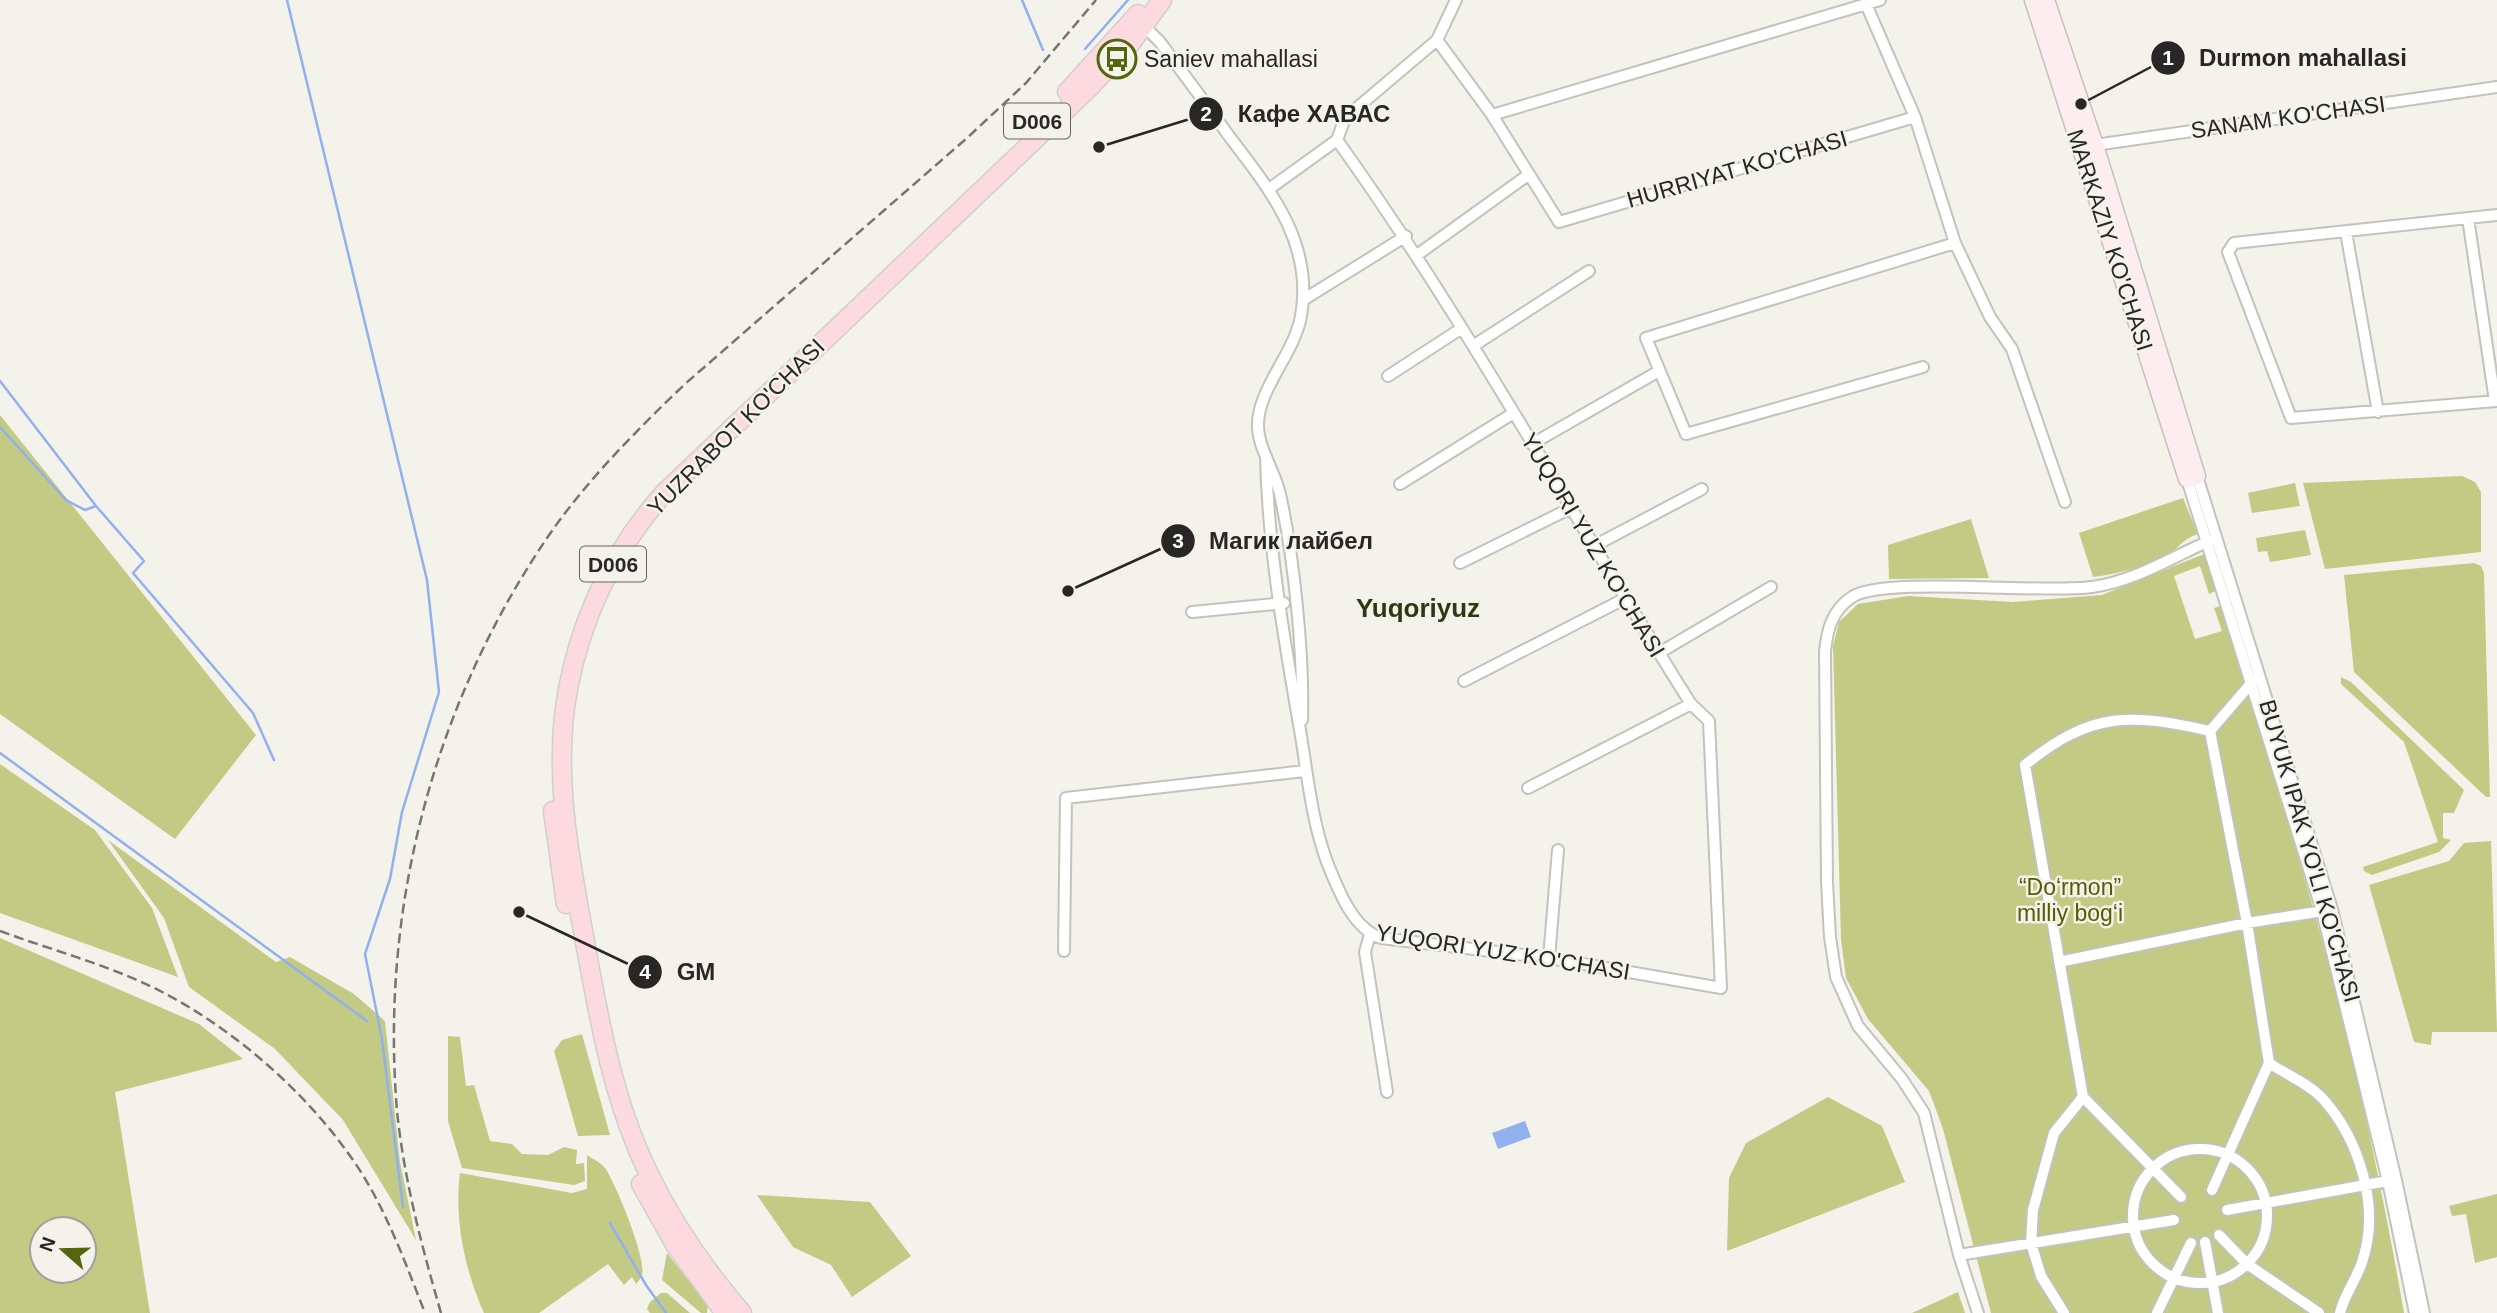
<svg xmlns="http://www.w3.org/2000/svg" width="2497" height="1313" viewBox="0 0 2497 1313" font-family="Helvetica,sans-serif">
	<rect width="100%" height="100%" fill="#f4f3eb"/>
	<!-- green -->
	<path fill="#c2ca84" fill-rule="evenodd" d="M 0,415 L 256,735 L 175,839 L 0,714 Z
		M 2462,476 L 2475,482 L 2481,492 L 2481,552 L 2325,569 L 2303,483 Z
		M 2295,483 L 2300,506 L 2252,513 L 2248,493 Z
		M 2183,498 L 2198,534 C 2183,539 2179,547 2167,556 C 2152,566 2111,575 2093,577 L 2079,533 Z
		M 1971,519 L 1989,578 L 1889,579 L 1888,545 Z
		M 2305,530 L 2311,555 L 2270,562 L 2267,551 L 2258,552 L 2256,538 Z
		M 2204,554 L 2216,591 L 2209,594 L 2200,566 L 2174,576 L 2195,639 L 2222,631 L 2214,608 L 2220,606 C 2261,739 2306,872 2340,1007 C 2365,1108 2386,1210 2404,1313 L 1991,1313 L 1943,1129 L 1929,1091 L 1868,1019 L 1846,978 L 1841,939 L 1833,646 L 1839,622 L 1858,604 L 1908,596 L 2013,602 L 2102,595 Z
		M 2474,563 L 2481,566 L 2484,573 L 2490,797 L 2486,797 L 2354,672 L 2344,575 Z
		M 2341,677 L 2351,682 L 2464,790 L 2454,813 L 2443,813 L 2443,838 L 2451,840 L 2439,852 L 2372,875 L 2364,871 L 2363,867 L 2438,842 L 2404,742 L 2341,684 Z
		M 0,764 L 95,830 L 152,908 L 178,977 L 0,913 Z
		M 108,840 L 276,962 L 290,957 L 354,994 L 385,1021 L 400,1162 L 416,1240 L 343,1120 L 275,1049 L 189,987 L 164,918 Z
		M 2491,841 L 2497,1032 L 2432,1032 L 2431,1045 L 2414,1042 L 2369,885 L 2449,861 L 2464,843 Z
		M 0,938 L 199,1024 L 243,1059 L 115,1092 L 150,1313 L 0,1313 ZM 84,1229 L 84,1271 L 42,1271 L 42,1229 Z
		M 582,1034 L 610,1135 L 578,1136 L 554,1051 L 562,1040 Z
		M 448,1036 L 460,1037 L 466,1086 L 474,1085 L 490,1141 L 512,1144 L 522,1154 L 548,1155 L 564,1147 L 577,1150 L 576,1164 L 584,1163 L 585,1181 L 574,1185 L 462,1168 L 448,1121 Z
		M 1828,1097 L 1882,1126 L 1905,1182 L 1727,1251 L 1729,1178 L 1746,1143 Z
		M 587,1155 C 593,1159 600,1162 605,1168 C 615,1182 647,1259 642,1275 C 641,1279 638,1281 636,1284 L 632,1277 L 624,1285 L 608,1264 L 539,1313 L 484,1313 C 465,1271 454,1219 460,1173 L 572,1193 L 587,1189 Z
		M 2497,1194 L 2497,1257 L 2475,1263 L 2466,1214 L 2452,1216 L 2449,1206 Z
		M 757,1195 L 870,1202 L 911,1256 L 852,1297 L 831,1265 L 793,1247 Z
		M 667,1253 L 708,1305 L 707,1313 L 701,1313 L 662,1280 Z
		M 1958,1292 L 1965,1313 L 1912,1313 Z
		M 661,1293 L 667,1293 L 690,1313 L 650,1313 L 647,1309 L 650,1302 Z"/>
	<!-- water -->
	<path fill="#90b0ee" d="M 1525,1121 L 1531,1137 L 1498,1149 L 1492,1133 Z"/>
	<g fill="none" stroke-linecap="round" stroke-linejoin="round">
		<!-- stream -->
		<path stroke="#90b0ee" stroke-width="2.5" d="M 287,0 L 427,580 L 439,692 L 402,812 L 390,879 L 365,954 L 382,1039 L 403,1207
			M 1022,0 L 1043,50
			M 1085,49 L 1128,0
			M 0,381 L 96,506 L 144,561 L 133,573 L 253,713 L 274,760
			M 0,427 L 66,500 L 85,510 L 96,506
			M 0,753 L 367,1021
			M 610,1223 L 646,1285 L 666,1313"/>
		<defs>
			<path id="street" d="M 1866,4 L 1915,117 L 1955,243 L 1990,317 L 2012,349 L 2065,502
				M 1140,22 L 1160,42 C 1183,73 1206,104 1229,136 C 1270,190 1314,243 1301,316 C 1295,352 1259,388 1258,423 C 1257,447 1275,471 1280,494 C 1294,558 1304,655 1302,720
				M 1437,40 L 1492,115 L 1559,222 L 1915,117
				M 1492,115 L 1880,0
				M 2095,145 L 2497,87
				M 1269,189 L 1337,140 L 1345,118 L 1437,40 L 1456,0
				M 2497,215 L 2234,243 L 2228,252 L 2291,418 L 2497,401
				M 2468,218 L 2495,401
				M 2346,232 L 2378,412
				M 1417,255 L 1528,175
				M 1303,300 L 1406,236
				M 1473,346 L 1589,271
				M 1923,367 L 1686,434 L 1646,338 L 1955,243
				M 1388,376 L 1462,328
				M 1532,444 L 1659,371
				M 1266,456 C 1268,550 1285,644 1301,736 C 1308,779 1312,821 1327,862 C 1338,889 1352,928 1381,938 L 1549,958 L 1721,988 L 1709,721 L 1691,704 C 1572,516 1466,320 1337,140
				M 2197,476 L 2332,909 L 2396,1180 L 2424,1313
				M 2187,479 L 2322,911 L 2388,1181 L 2415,1313
				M 1400,484 L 1512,414
				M 1592,547 L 1702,489
				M 1460,563 L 1569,509
				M 1192,612 L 1284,603
				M 1659,653 L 1771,587
				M 1464,681 L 1626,598
				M 1528,788 L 1691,704
				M 1370,934 L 1365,952 L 1387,1092
				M 1064,951 L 1066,798 L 1305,771
				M 1549,958 L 1558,850
				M 2059,962 L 2247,923 L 2329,910
				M 2269,1063 C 2285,1074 2310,1084 2323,1099 C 2359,1139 2380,1206 2363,1259 C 2358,1278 2344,1294 2340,1313
				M2133 1216a67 67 0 1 1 134 0a67 67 0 1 1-134 0Z
				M 2212,1190 L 2269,1063 L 2247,923 L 2210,731 L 2254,680
				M 2181,1197 L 2083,1097 L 2025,765 C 2092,711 2130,713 2210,731
				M 2227,1210 L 2393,1180
				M 2219,1235 L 2247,1264 L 2319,1313
				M 2205,1242 L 2218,1313
				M 1959,1255 L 2174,1220
				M 1978,1313 L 1959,1255 L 1924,1113 L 1902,1079 L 1858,1026 L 1836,977 L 1830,937 L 1827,882 L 1825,652 C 1827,630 1832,610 1852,597 C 1885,576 2041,594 2092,587 C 2136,581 2175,555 2216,538
				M 2064,1313 L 2041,1276 L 2031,1243 L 2033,1210 L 2054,1133 L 2083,1097
				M 2157,1313 L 2191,1243"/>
			<path id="secondary" d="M 2033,0 L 2187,479 L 2197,476 L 2095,145 L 2046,0"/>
			<path id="primary" d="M 1067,92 L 1138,14
				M 553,811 L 566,904
				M 641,1184 L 676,1246 L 725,1313
				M 742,1313 C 705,1270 672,1222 648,1172 C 613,1100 599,1020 585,942 C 570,859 552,773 568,689 C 582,615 615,548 665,492 L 1089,88 L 1131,43 L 1162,0"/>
		</defs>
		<!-- street casing -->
		<use href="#street" stroke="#c3c2bb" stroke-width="14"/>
		<!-- secondary casing -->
		<use href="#secondary" stroke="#c3c2bb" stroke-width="19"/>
		<!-- primary casing -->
		<use href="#primary" stroke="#d0cfcf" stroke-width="21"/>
		<!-- street -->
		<use href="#street" stroke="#fff" stroke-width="10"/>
		<!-- secondary -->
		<use href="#secondary" stroke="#feedf0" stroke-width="16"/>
		<!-- primary -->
		<use href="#primary" stroke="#fcdae0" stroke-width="18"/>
		<!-- rail -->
		<path stroke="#767571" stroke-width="2.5" stroke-dasharray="10 5" stroke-linecap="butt" d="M 0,931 C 54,951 113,966 164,993 C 236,1031 306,1092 353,1160 C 385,1206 405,1262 425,1313
			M 441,1313 C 422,1247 404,1180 397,1111 C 380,909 433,706 547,538 C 586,481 635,432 685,384 L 967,138 L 1026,83 L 1096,0"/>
	</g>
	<!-- icons -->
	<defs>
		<symbol id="bus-ring" viewBox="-11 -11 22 22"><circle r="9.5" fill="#f4f3eb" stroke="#56650c" stroke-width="1.5"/><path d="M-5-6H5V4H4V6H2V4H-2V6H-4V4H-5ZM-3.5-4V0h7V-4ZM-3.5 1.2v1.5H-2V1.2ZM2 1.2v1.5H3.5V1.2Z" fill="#56650c"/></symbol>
	</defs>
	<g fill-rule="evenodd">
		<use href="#bus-ring" x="1095" y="37" width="44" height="44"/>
	</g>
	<g text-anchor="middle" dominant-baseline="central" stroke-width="5" stroke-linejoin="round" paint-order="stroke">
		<!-- shield labels -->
		<g fill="#f4f3eb" stroke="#656460" stroke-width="2">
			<rect x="1004" y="103.5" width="66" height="35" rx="5"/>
			<rect x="580" y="546.5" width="66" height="35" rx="5"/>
		</g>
		<g font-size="21" font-weight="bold" fill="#282725">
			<text x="1037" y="121">D006</text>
			<text x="613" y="564">D006</text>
		</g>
		<!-- poi labels -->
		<g font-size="23" fill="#282725" stroke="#f4f3eb" text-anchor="start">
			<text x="1144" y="59">Saniev mahallasi</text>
		</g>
		<!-- street labels -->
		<g font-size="23" fill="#282725" stroke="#f4f3eb">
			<text transform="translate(2288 117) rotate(-8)">SANAM KO'CHASI</text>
			<text transform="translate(1737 169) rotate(-16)">HURRIYAT KO'CHASI</text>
			<text transform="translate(2110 240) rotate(72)">MARKAZIY KO'CHASI</text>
			<text transform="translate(736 427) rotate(-45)">YUZRABOT KO'CHASI</text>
			<text transform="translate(1593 545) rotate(59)">YUQORI YUZ KO'CHASI</text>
			<text transform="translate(2310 851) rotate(74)">BUYUK IPAK YO'LI KO'CHASI</text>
			<text transform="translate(1503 952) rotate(9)">YUQORI YUZ KO'CHASI</text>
		</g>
		<!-- park labels -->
		<g font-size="23" fill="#565c01" stroke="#f4f3eb">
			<text x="2070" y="887">“Do‘rmon”<tspan x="2070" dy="26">milliy bog‘i</tspan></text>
		</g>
		<!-- quarter labels -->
		<g font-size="26" font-weight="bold" fill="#303811" stroke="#f4f3eb">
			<text x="1418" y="608">Yuqoriyuz</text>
		</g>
	</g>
	<!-- callouts -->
	<path fill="none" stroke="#282725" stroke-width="2.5" d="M2081 104L2168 58M1099 147L1206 114M1068 591L1178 541M519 912L645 972"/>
	<g fill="#282725" stroke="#f4f3eb" stroke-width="2.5">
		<circle cx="2081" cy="104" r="7"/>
		<circle cx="1099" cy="147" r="7"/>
		<circle cx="1068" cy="591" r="7"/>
		<circle cx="519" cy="912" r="7"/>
		<circle cx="2168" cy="58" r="18"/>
		<circle cx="1206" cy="114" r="18"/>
		<circle cx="1178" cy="541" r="18"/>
		<circle cx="645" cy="972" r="18"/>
	</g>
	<g font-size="21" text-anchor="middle" font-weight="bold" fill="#fff">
		<text x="2168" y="65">1</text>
		<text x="1206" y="121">2</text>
		<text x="1178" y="548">3</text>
		<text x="645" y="979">4</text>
	</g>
	<g font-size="24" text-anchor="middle" font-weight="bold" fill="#282725" stroke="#f4f3eb" stroke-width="5" stroke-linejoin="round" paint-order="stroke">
		<text x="2303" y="66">Durmon mahallasi</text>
		<text x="1314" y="122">Кафе ХАВАС</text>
		<text x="1291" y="549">Магик лайбел</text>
		<text x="696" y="980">GM</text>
	</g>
	<!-- north arrow -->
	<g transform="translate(63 1250) rotate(290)"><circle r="33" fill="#f4f3eb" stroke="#a2a19c" stroke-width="2"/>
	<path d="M0-5L12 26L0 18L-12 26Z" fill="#56650c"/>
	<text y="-10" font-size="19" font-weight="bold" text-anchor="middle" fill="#282725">N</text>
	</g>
</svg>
